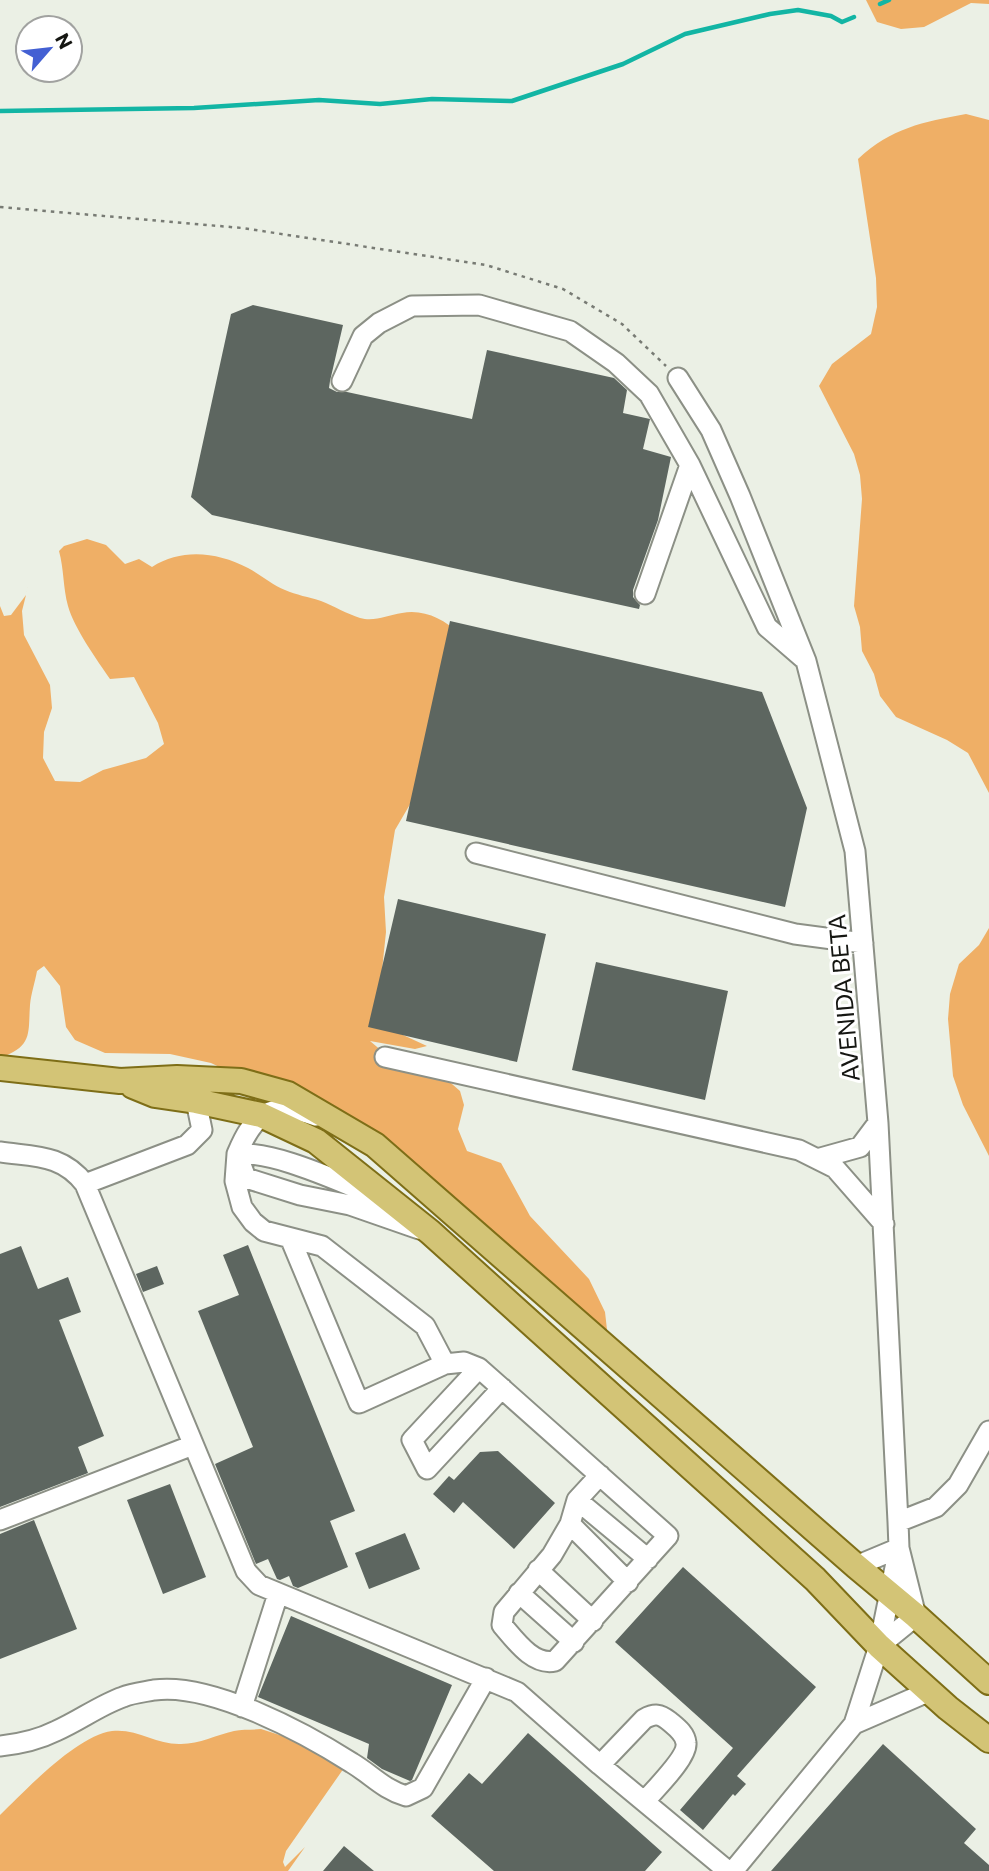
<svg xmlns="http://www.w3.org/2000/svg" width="989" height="1871" viewBox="0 0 989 1871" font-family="Commissioner,sans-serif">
	<rect width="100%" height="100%" fill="#ebf0e5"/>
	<!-- green -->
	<path fill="#efaf66" d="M 866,0 L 989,0 L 989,4 L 971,3 L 924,27 L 901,29 L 877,22 Z
		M 966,114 L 989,120 L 989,793 L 968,753 L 947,740 L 896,717 L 880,696 L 874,674 L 862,651 L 860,627 L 854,606 L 862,499 L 860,475 L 854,454 L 819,386 L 832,364 L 871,334 L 877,307 L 876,278 L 858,159 C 891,128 923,122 966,114 Z
		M 87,539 L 106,545 L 125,564 L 139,559 L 152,567 C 182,548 217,552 248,568 C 261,575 272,585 285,590 C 296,595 309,597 321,601 C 334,606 347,614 360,618 C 375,622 387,615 402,613 C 424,609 444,619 459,634 L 423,782 L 395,830 L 384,897 L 386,932 L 379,999 L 390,1029 L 427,1046 L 415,1049 L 370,1041 L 383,1052 L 436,1070 L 460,1091 L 464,1105 L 458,1129 L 467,1151 L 501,1163 L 530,1216 L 589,1279 L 605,1312 L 610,1356 L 364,1135 L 211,1063 L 170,1054 L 105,1053 L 75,1040 L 66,1027 L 60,986 L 44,966 L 37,971 C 35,982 31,994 30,1005 C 28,1034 33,1046 0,1058 L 0,606 L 4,616 L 11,615 L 26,595 L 29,583 L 22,611 L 24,635 L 50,685 L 52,708 L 44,732 L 43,758 L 55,781 L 80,782 L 103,770 L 146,758 L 164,744 L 158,723 L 134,677 L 110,679 C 97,660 74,628 68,606 C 63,588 64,569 59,551 L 64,546 Z
		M 989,928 L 989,1156 L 963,1105 L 953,1076 L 948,1019 L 950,994 L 959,964 L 979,945 Z
		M 261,1729 L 295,1740 L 344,1768 L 286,1851 L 283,1862 L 285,1867 L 305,1847 L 288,1871 L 0,1871 L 0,1815 C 26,1790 76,1736 112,1731 C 137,1728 157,1745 181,1744 C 200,1744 216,1735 234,1731 C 242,1729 252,1730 261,1729 Z"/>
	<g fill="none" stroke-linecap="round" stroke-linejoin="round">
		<!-- stream -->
		<path stroke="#12b5a4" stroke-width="4.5" d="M 880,4 L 889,0
			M 0,111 L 194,108 L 319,100 L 380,104 L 432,99 L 512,101 L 623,64 L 685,34 L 770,14 L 798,10 L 831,16 L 842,22 L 854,17"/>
	</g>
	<!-- building -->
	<path fill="#5d6660" d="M 253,305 L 343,325 L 330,381 L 329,388 L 337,392 L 347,392 L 472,419 L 487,350 L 614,378 L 627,390 L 623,413 L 650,419 L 643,449 L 671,457 L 658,520 L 633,590 L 633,597 L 640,605 L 639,609 L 212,515 L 191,497 L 231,314 Z
		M 450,621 L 762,692 L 807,808 L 785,907 L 406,821 Z
		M 398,899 L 546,934 L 517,1062 L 368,1027 Z
		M 596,962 L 728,991 L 705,1100 L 572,1070 Z
		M 248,1245 L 355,1511 L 330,1521 L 348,1567 L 298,1588 L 293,1586 L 289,1576 L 280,1580 L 277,1579 L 268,1559 L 256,1564 L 215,1464 L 253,1447 L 198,1311 L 239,1295 L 223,1255 Z
		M 21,1246 L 38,1289 L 68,1277 L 81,1312 L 59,1320 L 104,1436 L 78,1447 L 88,1473 L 0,1507 L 0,1254 Z
		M 157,1266 L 164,1284 L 143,1292 L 136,1274 Z
		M 498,1451 L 555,1503 L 514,1549 L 463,1502 L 454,1513 L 433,1494 L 449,1476 L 454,1480 L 480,1452 Z
		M 170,1484 L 206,1577 L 163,1594 L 127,1500 Z
		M 34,1520 L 77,1629 L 0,1659 L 0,1534 Z
		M 405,1533 L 420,1569 L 369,1589 L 355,1553 Z
		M 683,1567 L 816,1687 L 737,1776 L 746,1784 L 735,1796 L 733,1794 L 703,1830 L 680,1810 L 733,1748 L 615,1642 Z
		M 291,1616 L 452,1685 L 412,1780 L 410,1781 L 382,1769 L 367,1758 L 369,1744 L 258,1697 Z
		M 528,1733 L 662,1852 L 645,1871 L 494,1871 L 431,1816 L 469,1773 L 482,1784 Z
		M 883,1744 L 976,1829 L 964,1843 L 989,1865 L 989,1871 L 771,1871 Z
		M 344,1846 L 374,1871 L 323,1871 Z"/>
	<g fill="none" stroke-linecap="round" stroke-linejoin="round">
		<defs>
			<path id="minor" d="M 678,378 L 711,430 L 740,496 L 806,661 L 855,851 L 878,1123 L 898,1522 L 899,1548 L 879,1646 L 854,1724 L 733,1871
				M 342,381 L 363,336 L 379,323 L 412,306 L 479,305 L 570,331 L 616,363 L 649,394 L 690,465 L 767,627 L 803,658
				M 645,594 L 690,465
				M 476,853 L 795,934 L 863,943
				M 385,1057 L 799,1150 L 835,1168 L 884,1224
				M 316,1116 C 271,1100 254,1113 237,1154 L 246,1178 L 300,1195 L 350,1205 L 419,1229
				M 0,1152 C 35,1157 62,1154 85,1184 L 246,1571 L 259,1585 L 517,1692 L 600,1765 L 728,1871
				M 817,1159 L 860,1147 L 878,1123
				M 85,1184 L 187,1145 L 202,1130 L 196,1101
				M 379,1197 C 341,1183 277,1151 237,1154 L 235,1181 L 242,1207 L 253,1222 L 264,1231 L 322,1246 L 425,1326 L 445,1364
				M 291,1240 L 359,1403 L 445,1364 L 464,1362 L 479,1368 L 668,1536 L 555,1661 C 533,1666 515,1640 502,1625 L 504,1612 L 552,1555 L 570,1524 L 577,1500 L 600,1475
				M 479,1368 L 412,1440 L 427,1469 L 502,1388
				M 577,1500 L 648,1559
				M 0,1520 L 193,1445
				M 898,1522 L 936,1507 L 958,1485 L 989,1431
				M 570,1524 L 628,1582
				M 856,1566 L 899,1548 L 916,1616 L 879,1646
				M 538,1570 L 593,1621
				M 519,1593 L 574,1642
				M 242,1707 L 278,1594
				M 854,1724 L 930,1691
				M 0,1746 C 20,1744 38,1740 56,1731 C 79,1721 100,1705 123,1697 C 132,1693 144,1692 154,1690 C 211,1682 305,1733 352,1763 C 372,1775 383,1789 406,1796 L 423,1788 L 486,1678
				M 600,1765 L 644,1719 C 655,1713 660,1714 669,1721 C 676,1727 685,1733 686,1743 C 688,1757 655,1789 645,1801"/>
			<path id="major" d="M 0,1068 L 120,1081 L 177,1078 L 241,1081 L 288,1094 L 375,1145 L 856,1566 L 916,1616 L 989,1682
				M 133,1086 L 155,1095 L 196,1101 L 261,1115 L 316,1141 L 430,1232 L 815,1579 L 879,1646 L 948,1708 L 989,1740"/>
		</defs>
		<!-- minor casing -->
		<use href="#minor" stroke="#8c9086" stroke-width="23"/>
		<!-- major casing -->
		<use href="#major" stroke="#7e6e17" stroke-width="28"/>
		<!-- path -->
		<path stroke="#787b74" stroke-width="2.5" stroke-dasharray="3.5 5" stroke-linecap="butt" d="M 0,207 L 242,228 L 486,265 L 563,289 L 622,324 L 666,366"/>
		<!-- minor -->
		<use href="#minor" stroke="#fff" stroke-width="19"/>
		<!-- major -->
		<use href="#major" stroke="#d3c476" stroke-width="24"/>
	</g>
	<g text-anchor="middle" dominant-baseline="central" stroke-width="6" stroke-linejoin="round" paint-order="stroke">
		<!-- street labels -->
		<g font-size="24" fill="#151612" stroke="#fff">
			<text transform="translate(843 998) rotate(-95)">AVENIDA BETA</text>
		</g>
	</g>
	<!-- north arrow -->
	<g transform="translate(49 49) rotate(62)"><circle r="33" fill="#ffffff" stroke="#a1a2a0" stroke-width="2"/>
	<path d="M0-5L12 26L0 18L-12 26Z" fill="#4360d3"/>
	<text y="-10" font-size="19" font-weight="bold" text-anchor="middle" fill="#151612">N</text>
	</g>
</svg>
